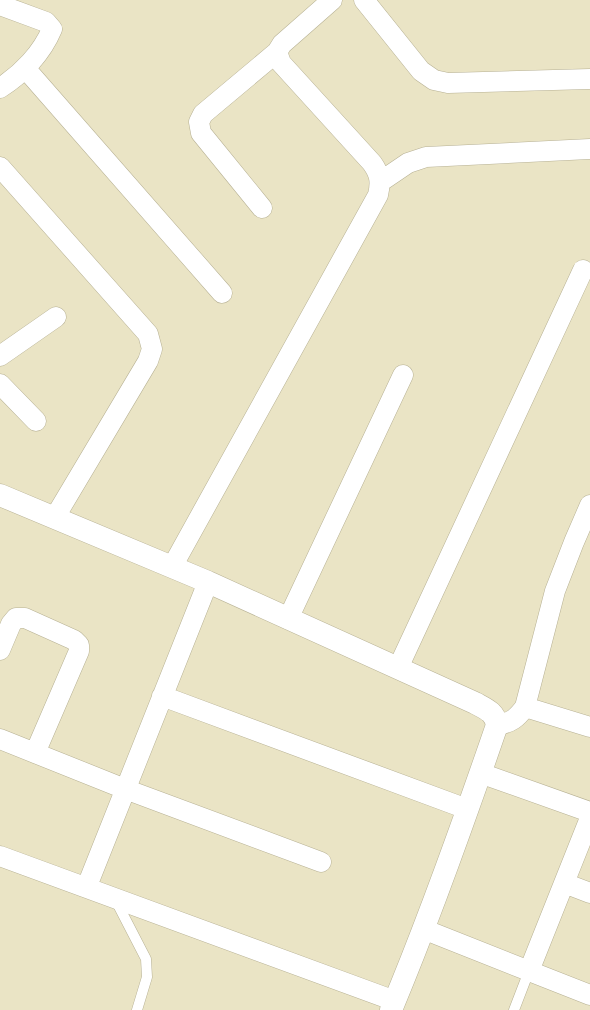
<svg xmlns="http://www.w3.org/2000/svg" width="590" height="1010" viewBox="0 0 590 1010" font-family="Figtree,sans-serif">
	<rect width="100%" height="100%" fill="#eae4c5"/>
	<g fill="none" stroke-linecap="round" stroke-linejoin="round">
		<defs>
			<path id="service" d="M 115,899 L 146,959 L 147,977 L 137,1010
				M 514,1010 L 529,971"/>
			<path id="minor" d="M 364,0 L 421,71 L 434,80 L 448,83 L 590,79
				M 0,5 L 46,22 L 52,29 C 42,53 22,74 0,88
				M 25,68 L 222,293
				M 0,167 L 148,334 L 152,349 L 148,361 L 55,517
				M 380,182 L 408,163 L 426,157 L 590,149
				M 262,208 L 201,133 L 199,122 L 203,114 L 277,52
				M 0,356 L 56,317
				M 0,384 L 36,421
				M 172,567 L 378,195 C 381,182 380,174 372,163 L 281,63 L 277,52 L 282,44 L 332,0
				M 288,619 L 403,375
				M 0,650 L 11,624 L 16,618 L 25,618 L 74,640 L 79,645 L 79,651 L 35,753
				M 398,668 L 583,270
				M 162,696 L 467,809
				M 525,707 L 590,727
				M 497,725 C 511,723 517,718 525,707 L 555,591 L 574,542 L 590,505
				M 0,739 L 125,789 L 321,862
				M 480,773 L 590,812
				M 0,856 L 395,1001
				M 564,883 L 590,893
				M 87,886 L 208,582
				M 423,929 L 529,971 L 590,818
				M 529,971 L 590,995"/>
			<path id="tertiary" d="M 0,495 L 208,582 L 475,703 C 486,709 495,712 497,725 C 464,821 430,917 391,1010"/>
		</defs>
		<!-- service casing -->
		<use href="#service" stroke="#b7b194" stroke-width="11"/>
		<!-- minor casing -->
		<use href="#minor" stroke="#b7b194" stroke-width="21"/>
		<!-- tertiary casing -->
		<use href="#tertiary" stroke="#b7b194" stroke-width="23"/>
		<!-- service -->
		<use href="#service" stroke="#fff" stroke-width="10"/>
		<!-- minor -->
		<use href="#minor" stroke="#fff" stroke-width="20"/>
		<!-- tertiary -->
		<use href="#tertiary" stroke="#fff" stroke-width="22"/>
	</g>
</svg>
